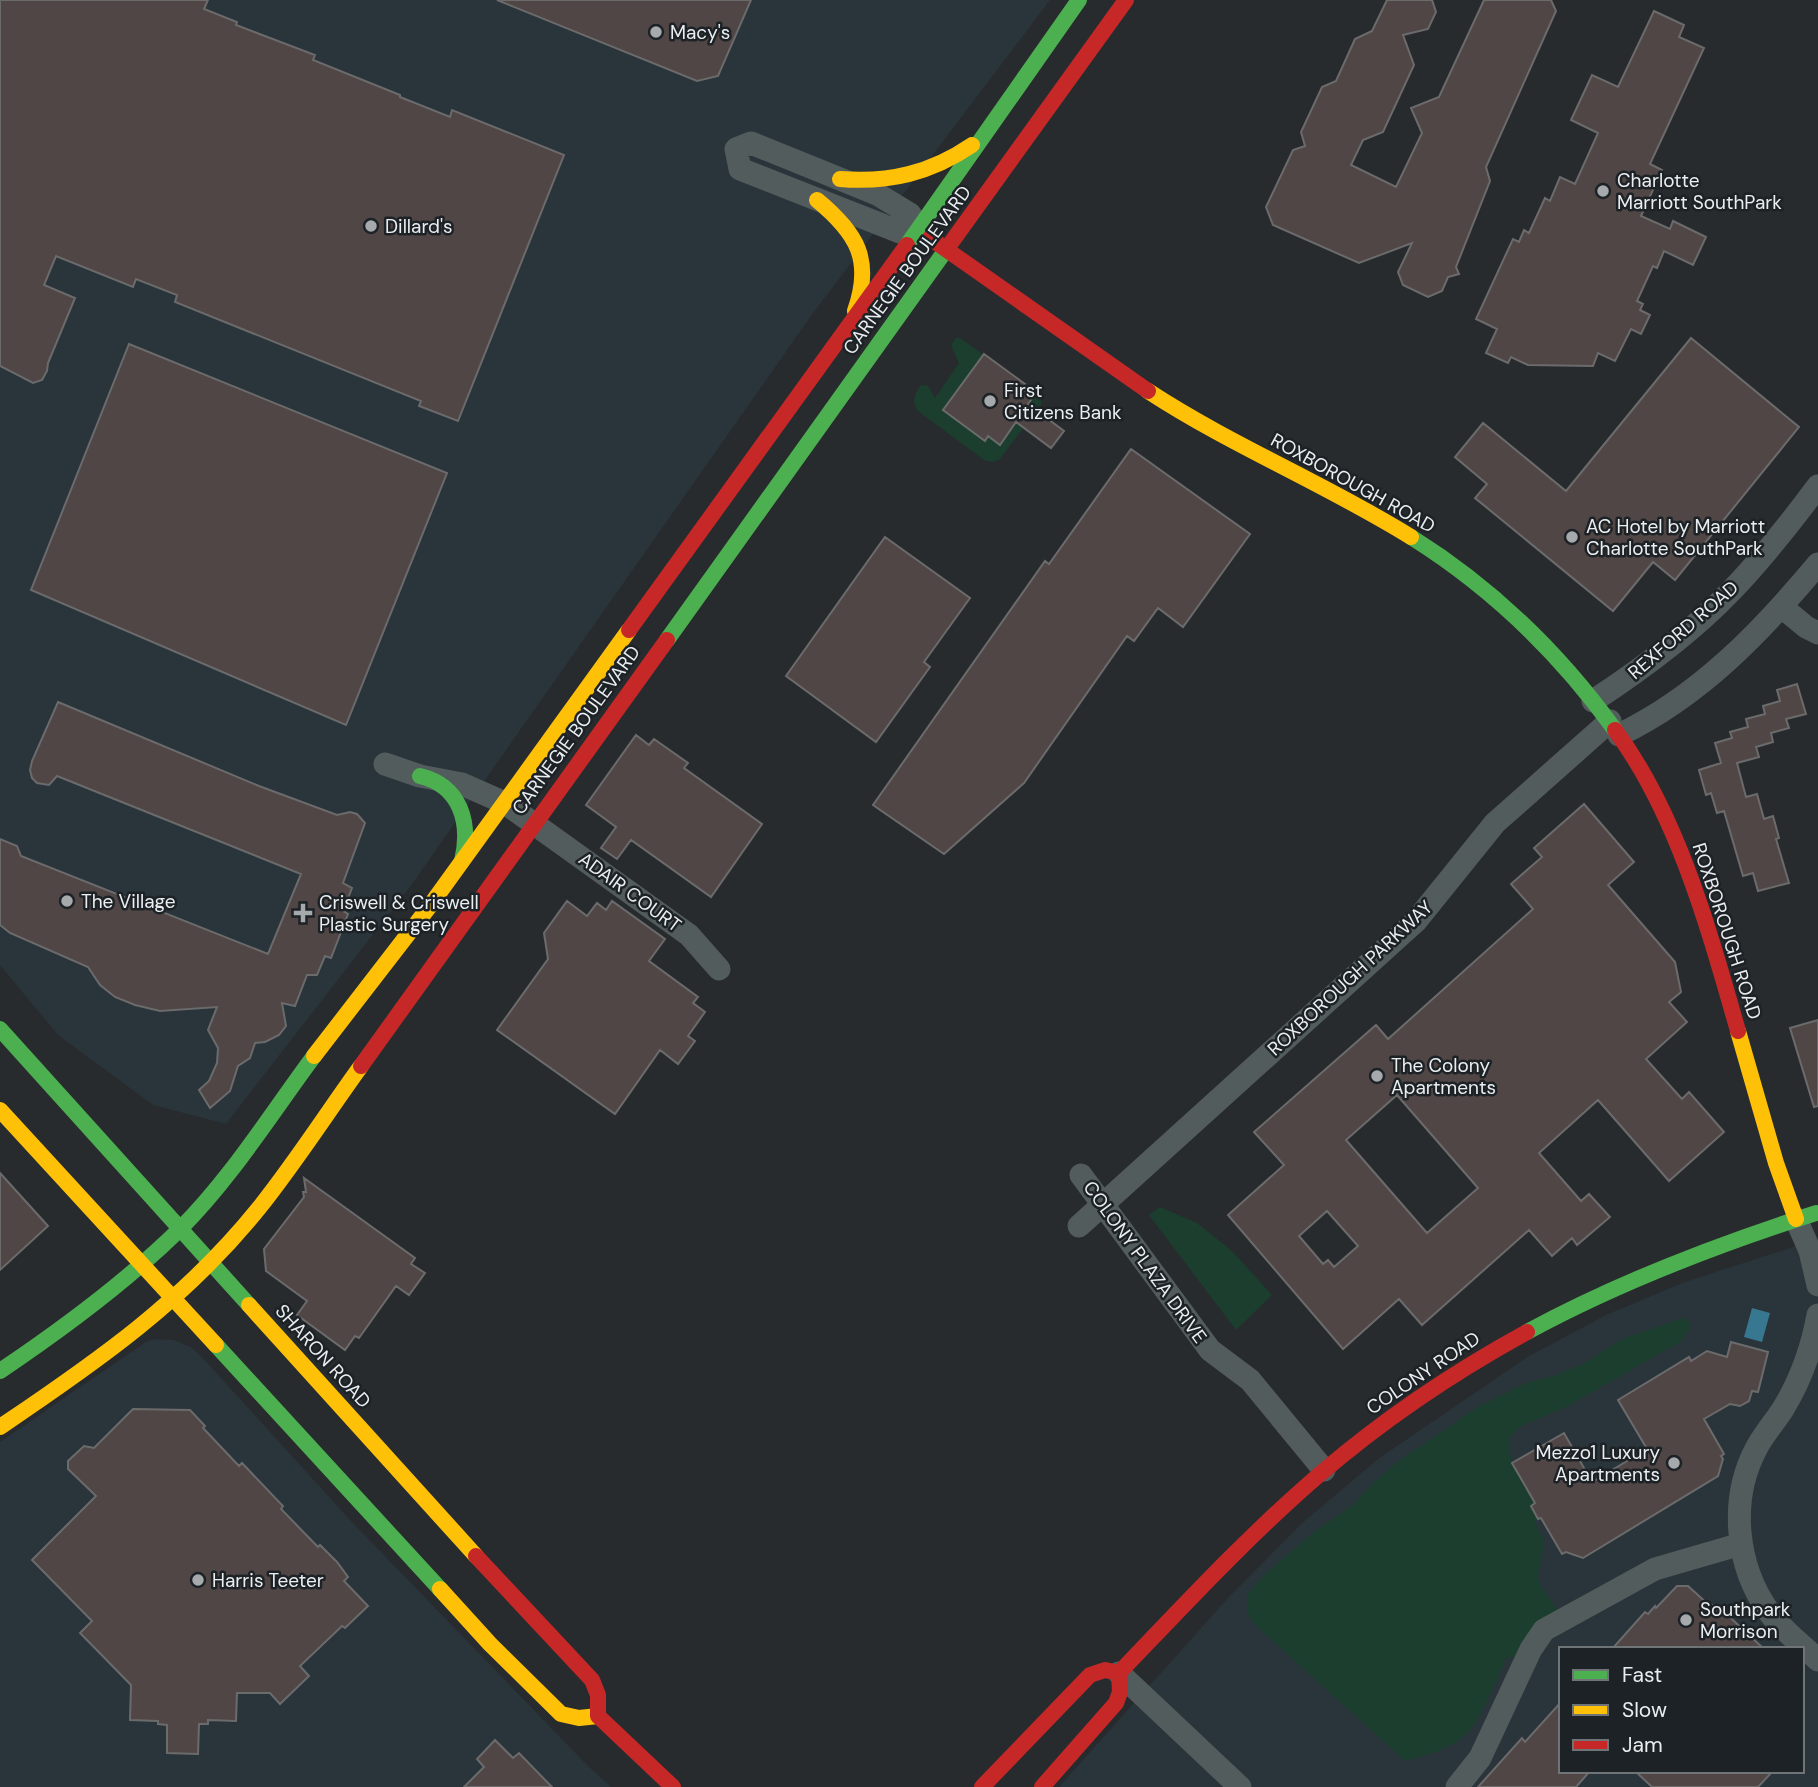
<svg xmlns="http://www.w3.org/2000/svg" width="1818" height="1787" viewBox="0 0 1818 1787" font-family="'DM Sans',sans-serif">
	<rect width="100%" height="100%" fill="#282b2e"/>
	<!-- built -->
	<path fill="#2a343b" fill-rule="evenodd" d="M 0,0 L 1050,0 L 811,316 L 412,884 L 226,1124 L 153,1105 L 58,1035 L 0,965 Z
		M 1818,1239 L 1818,1787 L 1059,1787 L 1227,1599 L 1301,1524 L 1378,1459 L 1529,1356 L 1606,1315 L 1682,1283 ZM 1561,1649 L 1802,1649 L 1802,1771 L 1561,1771 Z
		M 155,1339 L 174,1340 L 191,1347 L 200,1355 L 351,1521 L 588,1766 L 611,1787 L 0,1787 L 0,1442 L 146,1342 Z"/>
	<!-- green -->
	<path fill="#1b3e2e" d="M 956,338 L 960,338 L 1041,396 L 1041,405 L 999,460 L 992,462 L 984,460 L 918,411 C 911,401 915,394 921,385 L 928,386 L 935,398 L 959,363 L 951,345 Z
		M 1160,1207 L 1197,1223 L 1232,1251 L 1272,1295 L 1236,1330 L 1149,1215 Z
		M 1684,1318 L 1691,1324 L 1683,1340 L 1568,1406 L 1521,1426 L 1509,1437 C 1507,1462 1522,1482 1535,1503 L 1531,1506 L 1538,1519 L 1534,1521 L 1544,1540 L 1538,1578 L 1542,1588 L 1557,1609 L 1532,1628 L 1515,1658 L 1507,1657 C 1499,1674 1480,1720 1469,1731 C 1452,1749 1428,1755 1405,1761 L 1253,1623 L 1247,1611 L 1248,1594 L 1263,1576 L 1315,1531 L 1353,1505 L 1374,1482 L 1396,1463 L 1476,1408 L 1526,1383 L 1553,1376 L 1583,1364 L 1624,1338 Z"/>
	<!-- water -->
	<path fill="#37778f" d="M 1752,1308 L 1770,1313 L 1762,1342 L 1744,1337 Z"/>
	<!-- building -->
	<path fill="#504645" stroke="#6b6b6c" stroke-width="2" fill-rule="evenodd" d="M 0,0 L 208,0 L 204,9 L 237,22 L 236,25 L 315,55 L 313,60 L 400,95 L 400,97 L 450,117 L 452,110 L 564,155 L 458,421 L 419,406 L 421,401 L 175,302 L 177,295 L 136,279 L 133,287 L 56,256 L 44,285 L 75,298 L 48,363 L 47,371 L 42,380 L 33,383 L 0,366 Z
		M 497,0 L 751,0 L 718,76 L 697,81 Z
		M 1387,0 L 1432,0 L 1436,12 L 1428,29 L 1403,35 L 1414,65 L 1383,132 L 1363,140 L 1351,165 L 1396,187 L 1422,133 L 1411,108 L 1439,97 L 1484,0 L 1551,0 L 1556,11 L 1486,167 L 1490,181 L 1456,267 L 1459,274 L 1448,277 L 1442,291 L 1428,297 L 1403,285 L 1398,272 L 1412,243 L 1359,263 L 1273,225 L 1266,207 L 1293,150 L 1305,146 L 1301,132 L 1322,87 L 1336,81 L 1355,39 L 1372,31 Z
		M 1654,11 L 1684,25 L 1679,37 L 1704,48 L 1650,164 L 1662,170 L 1641,216 L 1670,229 L 1673,221 L 1706,237 L 1693,265 L 1664,251 L 1657,268 L 1653,266 L 1637,301 L 1643,304 L 1640,310 L 1650,315 L 1641,334 L 1631,329 L 1615,361 L 1598,353 L 1593,366 L 1528,365 L 1511,357 L 1508,363 L 1486,353 L 1497,329 L 1476,319 L 1513,239 L 1519,242 L 1524,230 L 1529,233 L 1545,198 L 1550,201 L 1560,177 L 1575,184 L 1598,133 L 1571,120 L 1592,75 L 1618,87 Z
		M 1691,338 L 1799,427 L 1675,580 L 1653,562 L 1613,611 L 1475,498 L 1487,484 L 1455,457 L 1483,423 L 1566,491 Z
		M 129,344 L 447,473 L 346,725 L 31,590 Z
		M 984,354 L 1025,384 L 1021,389 L 1033,397 L 1028,404 L 1064,431 L 1051,448 L 1016,422 L 1000,445 L 988,436 L 985,441 L 943,410 Z
		M 1131,449 L 1250,534 L 1183,627 L 1158,608 L 1134,641 L 1127,636 L 1024,783 L 944,854 L 873,805 L 1045,561 L 1049,564 Z
		M 885,537 L 970,598 L 924,662 L 930,667 L 876,742 L 786,676 Z
		M 1797,684 L 1806,714 L 1786,719 L 1789,728 L 1771,733 L 1773,742 L 1756,747 L 1759,757 L 1737,763 L 1746,797 L 1757,794 L 1764,819 L 1773,816 L 1779,838 L 1776,839 L 1789,883 L 1758,891 L 1753,873 L 1743,876 L 1724,811 L 1717,813 L 1711,793 L 1706,795 L 1699,770 L 1721,763 L 1715,743 L 1732,738 L 1730,732 L 1748,727 L 1746,719 L 1765,714 L 1763,706 L 1780,701 L 1777,690 Z
		M 58,702 L 259,786 L 337,815 L 350,812 L 357,814 L 365,823 L 343,883 L 352,888 L 343,911 L 348,914 L 331,958 L 325,956 L 317,975 L 307,975 L 295,1006 L 282,1003 L 286,1026 L 279,1035 L 265,1042 L 255,1043 L 250,1058 L 238,1066 L 230,1091 L 210,1108 L 199,1090 L 209,1081 L 217,1063 L 218,1048 L 208,1030 L 217,1007 L 160,1011 L 135,1005 L 115,997 L 100,985 L 88,967 L 10,933 L 0,925 L 0,839 L 17,846 L 21,856 L 268,954 L 301,874 L 57,776 L 49,785 L 37,783 L 32,778 L 30,770 L 32,761 Z
		M 636,735 L 649,745 L 654,739 L 688,763 L 684,768 L 762,824 L 711,897 L 631,840 L 617,859 L 601,848 L 616,827 L 586,805 Z
		M 1584,804 L 1634,862 L 1608,885 L 1675,962 L 1681,992 L 1669,1002 L 1687,1022 L 1646,1059 L 1682,1099 L 1689,1092 L 1724,1132 L 1669,1181 L 1598,1100 L 1539,1153 L 1581,1201 L 1589,1194 L 1610,1217 L 1577,1245 L 1572,1238 L 1552,1256 L 1529,1230 L 1422,1325 L 1399,1299 L 1343,1349 L 1228,1215 L 1284,1165 L 1254,1132 L 1376,1025 L 1388,1039 L 1533,909 L 1511,884 L 1542,857 L 1534,848 ZM 1397,1095 L 1478,1188 L 1427,1233 L 1346,1140 ZM 1327,1211 L 1358,1246 L 1334,1267 L 1328,1260 L 1323,1264 L 1299,1236 Z
		M 567,901 L 587,916 L 597,903 L 606,910 L 612,901 L 665,939 L 649,961 L 698,997 L 693,1003 L 705,1012 L 688,1036 L 695,1041 L 678,1064 L 660,1050 L 615,1114 L 497,1030 L 548,959 L 544,933 Z
		M 1818,1020 L 1818,1106 L 1814,1107 L 1790,1028 Z
		M 0,1173 L 48,1226 L 0,1270 Z
		M 304,1178 L 415,1258 L 411,1264 L 425,1273 L 409,1295 L 396,1286 L 359,1338 L 355,1336 L 345,1350 L 297,1315 L 307,1301 L 266,1271 L 264,1249 L 304,1197 L 303,1192 L 306,1192 Z
		M 1731,1342 L 1768,1352 L 1758,1392 L 1752,1391 L 1749,1401 L 1740,1406 L 1730,1404 L 1704,1419 L 1724,1454 L 1721,1456 L 1723,1459 L 1718,1476 L 1583,1558 L 1566,1552 L 1562,1554 L 1541,1518 L 1538,1519 L 1531,1506 L 1535,1503 L 1512,1463 L 1564,1433 L 1592,1482 L 1647,1449 L 1618,1400 L 1689,1357 L 1691,1361 L 1707,1351 L 1727,1357 Z
		M 133,1409 L 190,1410 L 205,1426 L 203,1428 L 239,1466 L 242,1463 L 283,1506 L 281,1509 L 318,1547 L 320,1545 L 337,1562 L 348,1577 L 344,1581 L 368,1606 L 345,1628 L 342,1626 L 300,1666 L 309,1676 L 280,1704 L 270,1693 L 237,1693 L 236,1721 L 208,1720 L 208,1724 L 199,1724 L 198,1754 L 167,1753 L 167,1725 L 158,1724 L 158,1721 L 130,1720 L 131,1685 L 80,1633 L 92,1621 L 32,1560 L 96,1496 L 68,1469 L 68,1461 L 84,1446 L 94,1448 Z
		M 1677,1586 L 1688,1586 L 1709,1605 L 1711,1604 L 1719,1611 L 1721,1609 L 1764,1649 L 1612,1649 L 1645,1612 L 1648,1614 L 1655,1606 L 1656,1608 Z
		M 1561,1702 L 1561,1771 L 1590,1771 L 1576,1787 L 1478,1787 L 1522,1738 L 1525,1742 Z
		M 495,1740 L 513,1758 L 519,1753 L 552,1787 L 464,1787 L 484,1767 L 477,1759 Z
		M 1635,1771 L 1773,1771 L 1758,1787 L 1652,1787 Z"/>
	<g fill="none" stroke-linecap="round" stroke-linejoin="round">
		<!-- street -->
		<path stroke="#525c5d" stroke-width="23" d="M 751,143 L 877,194 L 910,214 L 918,230 L 900,232 L 740,169 L 736,149 Z
			M 1782,607 L 1806,627 L 1818,633
			M 1593,701 C 1642,669 1691,633 1732,590 C 1763,558 1791,522 1818,486
			M 1619,735 C 1700,696 1761,632 1818,564
			M 385,764 L 420,776 L 462,784 L 505,803 L 689,935 L 719,969
			M 1081,1175 L 1210,1350 L 1250,1380 L 1324,1470
			M 1796,1219 L 1810,1251 L 1818,1285
			M 1079,1226 L 1416,921 L 1495,823 L 1610,721
			M 1818,1315 C 1812,1348 1800,1381 1783,1409 C 1774,1423 1763,1435 1756,1449 C 1729,1500 1736,1566 1769,1612 C 1782,1630 1802,1645 1818,1660
			M 1119,1673 L 1240,1787
			M 1457,1787 L 1480,1758 L 1531,1649 L 1544,1630 L 1655,1569 L 1741,1544"/>
		<!-- fast -->
		<path stroke="#4caf50" stroke-width="16" d="M 907,245 L 1079,0
			M 1411,537 C 1491,587 1560,654 1615,730
			M 667,640 L 948,247
			M 420,776 C 461,786 471,823 462,861
			M 0,1029 L 249,1305
			M 1527,1332 C 1619,1282 1716,1245 1816,1213
			M 216,1345 L 440,1589
			M 0,1371 C 64,1328 125,1283 180,1229 C 231,1178 271,1114 314,1056"/>
		<!-- slow -->
		<path stroke="#ffc107" stroke-width="16" d="M 840,179 C 889,183 931,173 972,145
			M 817,200 C 857,233 873,260 855,311
			M 1148,391 C 1232,446 1326,484 1411,537
			M 1738,1031 L 1776,1163 L 1796,1219
			M 314,1056 L 429,907 L 629,630
			M 0,1110 L 216,1345
			M 249,1305 L 476,1556
			M 0,1427 C 98,1361 184,1301 259,1208 C 295,1163 327,1113 361,1066
			M 440,1589 L 490,1644 L 561,1714 L 579,1718 L 598,1716"/>
		<!-- jam -->
		<path stroke="#c62828" stroke-width="16" d="M 930,238 L 1148,391
			M 948,247 L 1126,0
			M 629,630 L 907,245
			M 1615,730 C 1678,815 1709,930 1738,1031
			M 361,1066 L 667,640
			M 476,1556 L 592,1680 L 598,1695 L 598,1716
			M 1119,1673 C 1184,1605 1249,1535 1320,1474 C 1384,1419 1454,1372 1527,1332
			M 598,1716 L 673,1787
			M 982,1787 L 1090,1675 L 1105,1670 L 1119,1673
			M 1042,1787 L 1116,1703 L 1120,1692 L 1119,1673"/>
	</g>
	<!-- markers -->
	<g fill="#a6aaad" stroke="#1d2226" stroke-width="2.5">
		<circle cx="656" cy="32" r="7"/>
		<circle cx="1603" cy="191" r="7"/>
		<circle cx="371" cy="226" r="7"/>
		<circle cx="990" cy="401" r="7"/>
		<circle cx="1572" cy="537" r="7"/>
		<circle cx="67" cy="901" r="7"/>
		<path d="M299.5 902.5h7v7h7v7h-7v7h-7v-7h-7v-7h7z"/>
		<circle cx="1377" cy="1076" r="7"/>
		<circle cx="1674" cy="1463" r="7"/>
		<circle cx="198" cy="1580" r="7"/>
		<circle cx="1686" cy="1620" r="7"/>
	</g>
	<g text-anchor="middle" dominant-baseline="central" stroke-width="5" stroke-linejoin="round" paint-order="stroke">
		<!-- poi labels -->
		<g font-size="19" fill="#eaeef1" stroke="#1d2226" text-anchor="start">
			<text x="670" y="32">Macy's</text>
			<text x="1617" y="180">Charlotte<tspan x="1617" dy="22">Marriott SouthPark</tspan></text>
			<text x="385" y="226">Dillard's</text>
			<text x="1004" y="390">First<tspan x="1004" dy="22">Citizens Bank</tspan></text>
			<text x="1586" y="526">AC Hotel by Marriott<tspan x="1586" dy="22">Charlotte SouthPark</tspan></text>
			<text x="81" y="901">The Village</text>
			<text x="319" y="902">Criswell &amp; Criswell<tspan x="319" dy="22">Plastic Surgery</tspan></text>
			<text x="1391" y="1065">The Colony<tspan x="1391" dy="22">Apartments</tspan></text>
			<text x="1660" y="1452" text-anchor="end">Mezzo1 Luxury<tspan x="1660" dy="22">Apartments</tspan></text>
			<text x="212" y="1580">Harris Teeter</text>
			<text x="1700" y="1609">Southpark<tspan x="1700" dy="22">Morrison</tspan></text>
		</g>
		<!-- street labels -->
		<g font-size="19" fill="#eaeef1" stroke="#1d2226">
			<text transform="translate(907 270) rotate(-54)">CARNEGIE BOULEVARD</text>
			<text transform="translate(1353 483) rotate(29)">ROXBOROUGH ROAD</text>
			<text transform="translate(1683 630) rotate(-41)">REXFORD ROAD</text>
			<text transform="translate(576 730) rotate(-54)">CARNEGIE BOULEVARD</text>
			<text transform="translate(630 892) rotate(36)">ADAIR COURT</text>
			<text transform="translate(1727 931) rotate(72)">ROXBOROUGH ROAD</text>
			<text transform="translate(1350 978) rotate(-43)">ROXBOROUGH PARKWAY</text>
			<text transform="translate(1145 1262) rotate(54)">COLONY PLAZA DRIVE</text>
			<text transform="translate(323 1356) rotate(48)">SHARON ROAD</text>
			<text transform="translate(1423 1373) rotate(-34)">COLONY ROAD</text>
		</g>
	</g>
	<!-- legend -->
	<rect x="1559" y="1647" width="245" height="126" fill="#1d2226" stroke="#6f7477" stroke-width="2"/>
	<rect x="1573" y="1670" width="35" height="10" fill="#4caf50" stroke="#6f7477" stroke-width="2"/>
	<text x="1622" y="1682" font-size="21" fill="#eaeef1">Fast</text>
	<rect x="1573" y="1705" width="35" height="10" fill="#ffc107" stroke="#6f7477" stroke-width="2"/>
	<text x="1622" y="1717" font-size="21" fill="#eaeef1">Slow</text>
	<rect x="1573" y="1740" width="35" height="10" fill="#c62828" stroke="#6f7477" stroke-width="2"/>
	<text x="1622" y="1752" font-size="21" fill="#eaeef1">Jam</text>
</svg>
